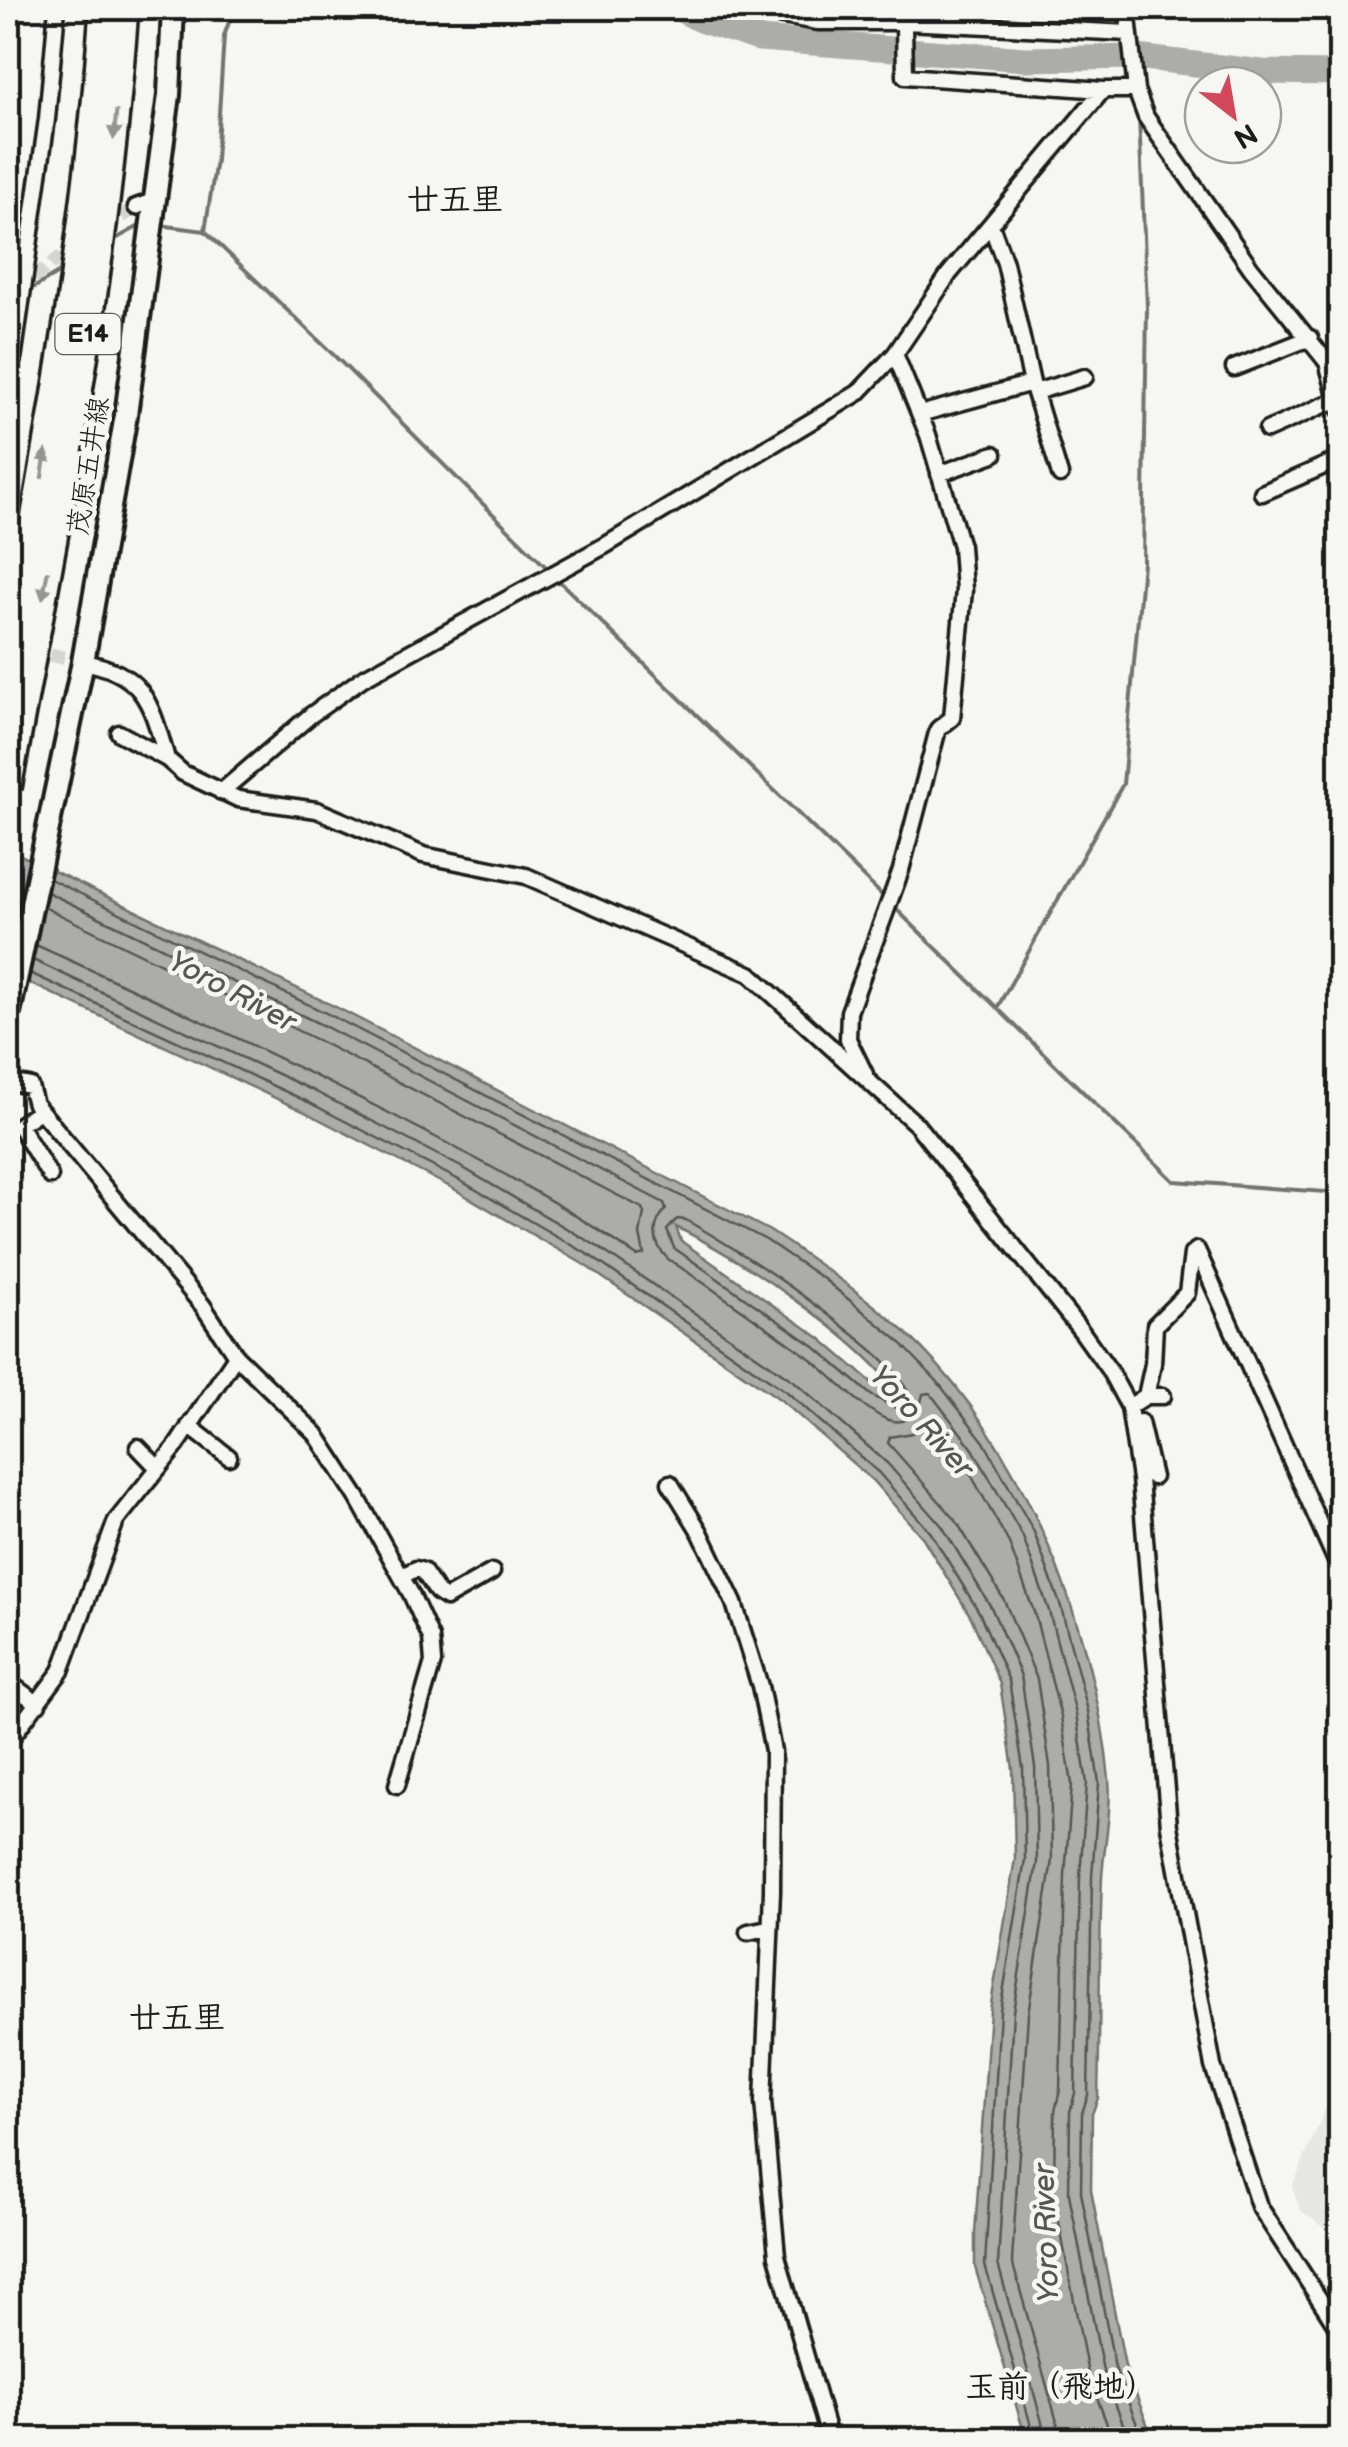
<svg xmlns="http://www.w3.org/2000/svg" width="1348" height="2447" viewBox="0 0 1348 2447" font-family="'Balsamiq Sans','Klee One',sans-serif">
	<rect width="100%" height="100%" fill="#f6f6f2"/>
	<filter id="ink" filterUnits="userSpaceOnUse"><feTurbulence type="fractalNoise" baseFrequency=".01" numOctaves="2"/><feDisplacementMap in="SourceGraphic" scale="20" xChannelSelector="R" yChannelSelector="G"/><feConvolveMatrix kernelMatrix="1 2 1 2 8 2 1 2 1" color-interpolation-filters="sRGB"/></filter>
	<g filter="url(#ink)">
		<!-- built -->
		<path fill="#e6e6e2" d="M 1340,2075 L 1340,2239 L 1301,2211 L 1292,2187 Z"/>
		<!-- water -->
		<path fill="#acaca9" stroke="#727271" stroke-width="2.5" fill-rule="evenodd" d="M 8,849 L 336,1007 L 770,1231 C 817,1262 863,1294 904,1331 C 1021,1438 1094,1624 1109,1779 C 1112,1811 1104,1845 1102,1877 C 1099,1951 1100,2024 1098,2098 L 1092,2114 L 1091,2190 L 1125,2366 L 1153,2439 L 1026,2439 L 975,2267 L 975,2233 L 990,2010 L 1015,1859 L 1013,1769 L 1000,1684 L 971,1617 L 923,1538 L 872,1480 L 781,1400 L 583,1264 L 454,1189 L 303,1111 L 8,973 ZM 676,1227 C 738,1256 870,1344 904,1402 L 877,1387 L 820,1338 L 681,1241 Z"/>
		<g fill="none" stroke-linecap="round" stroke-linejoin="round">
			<!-- shore -->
			<path stroke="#565654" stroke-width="2.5" d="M 50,879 L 332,1016 L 766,1240 L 825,1280 L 898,1340 L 937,1381 L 984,1442 L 1034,1532 L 1061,1607 L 1088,1711 L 1099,1783 L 1092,1876 L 1088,2095 L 1082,2113 L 1081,2192 L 1115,2368 L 1143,2440
				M 47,892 L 326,1027 L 664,1203 L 666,1209 C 651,1225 652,1243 668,1259 C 715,1290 761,1323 807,1356 C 829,1372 868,1416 892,1421 C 911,1424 920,1410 923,1394 L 930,1393 L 973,1449 L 1023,1537 L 1049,1611 L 1076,1714 L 1087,1783 L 1080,1876 L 1075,2093 L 1070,2112 L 1069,2194 L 1103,2371 L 1129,2440
				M 36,945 C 156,999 276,1055 393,1115 C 476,1158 560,1202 637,1256 L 644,1254 L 640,1234 L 644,1213 L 642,1208 L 319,1041 L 44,907
				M 33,960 L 314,1091 L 465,1169 L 595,1245 L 795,1382 L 888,1464 L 942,1526 L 991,1607 L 1021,1676 L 1035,1767 L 1037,1862 L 1013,2012 L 998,2264 L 1047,2440
				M 30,973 L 308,1102 L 459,1180 L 589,1255 L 787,1392 L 879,1473 L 931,1533 L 979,1612 L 1009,1681 L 1023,1768 L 1025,1860 L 1000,2011 L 985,2265 L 1035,2440
				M 677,1219 L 686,1220 C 742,1252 794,1287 845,1328 C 868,1346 895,1367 909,1393 L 907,1404 L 895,1408 L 871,1395 L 814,1346 L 674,1248 L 667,1230 Z
				M 1062,2440 L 1012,2261 L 1028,2014 L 1052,1860 L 1050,1766 L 1037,1679 L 1004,1600 L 955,1519 L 888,1443 L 890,1437 L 912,1433 L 930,1421 L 961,1457 L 1009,1543 L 1035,1615 L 1061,1717 L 1072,1784 L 1065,1875 L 1060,2090 L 1055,2111 L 1054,2196 L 1088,2374 L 1113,2440"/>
			<!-- stream -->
			<path stroke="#727271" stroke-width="4" d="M 159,225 L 205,231 L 344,365 L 550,571
				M 205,231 L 216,160 L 224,36 L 234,8
				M 110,242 L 145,223
				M 27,287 L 35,287 L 63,270
				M 556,578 L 886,899
				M 893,906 L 1174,1181 L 1340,1193
				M 997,1008 L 1123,784 L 1143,563 L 1147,307 L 1139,116"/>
			<!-- river -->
			<path stroke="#acaca9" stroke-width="25" d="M 677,8 L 700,20 L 759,39 L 1026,59 L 1137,57 L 1262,72 L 1340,73"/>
			<!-- minor-tunnel -->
			<path stroke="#d5d5d2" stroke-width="14" stroke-dasharray="14 7" stroke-linecap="butt" d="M 104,229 L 136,207
				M 33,277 L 77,246
				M 30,650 L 83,662"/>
			<defs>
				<path id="minor" d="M 1127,8 L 1136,90 L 1146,117 L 1251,268 L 1327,362 L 1340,410
					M 770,14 L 818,22 L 905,22 L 1129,33
					M 904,27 L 905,76 L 1103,90
					M 136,207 L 156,200
					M 991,225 L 1005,263 L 1032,383 L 1060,475
					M 1325,360 L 1340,351
					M 1234,368 L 1310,338
					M 1035,392 L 1085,377
					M 8,395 L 47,119 L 57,8
					M 920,414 L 1032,383
					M 1267,430 L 1338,399
					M 939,474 L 994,454
					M 1262,493 L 1340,459
					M 83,662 C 146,673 151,705 167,759
					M 119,733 L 167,759 L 183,773 L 238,799 L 317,810 L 423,855 L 526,876 L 750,974 L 916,1124 L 1082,1332 L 1109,1370 L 1129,1407 L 1140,1479 L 1169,1826 L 1213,2066 L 1259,2206 L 1340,2331
					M 221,792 L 311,715 L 363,678 L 606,545 L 858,393 L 895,354 L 949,274 L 1103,90 L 1136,90
					M 865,1074 L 848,1039 L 849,1012 L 901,870 L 938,729 L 952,718 L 964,590 L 961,546 L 928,435 L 895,354
					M 8,1082 L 30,1086 L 35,1104 L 203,1306 L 236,1356 L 316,1434 L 357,1497 L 411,1594 L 431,1638 L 433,1662 L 397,1785
					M 40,1111 L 19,1125 L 50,1176
					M 1197,1250 L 1340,1570
					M 1146,1396 L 1163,1396
					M 1129,1407 L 1146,1396 L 1153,1364 L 1155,1325 L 1187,1293 L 1192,1254 L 1197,1250
					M 1140,1422 L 1153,1477
					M 189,1426 L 229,1457
					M 138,1447 L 158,1468
					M 670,1483 L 700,1532 L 734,1603 L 760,1686 L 773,1751 L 772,1891 L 763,2102 L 777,2256 L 830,2440
					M 402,1576 L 416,1569 L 423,1571 L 437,1592 L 446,1598 L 492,1572
					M 8,1682 L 38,1704
					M 8,1742 L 61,1671 L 116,1521 L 177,1445 L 236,1356
					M 748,1932 L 768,1928"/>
				<path id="secondary" d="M 8,1018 L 83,662 L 126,415 L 169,95 L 173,8"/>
				<path id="motorway" d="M 14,629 C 52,424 89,216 103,8
					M 36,637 C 75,428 110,219 125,8"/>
			</defs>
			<!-- minor casing -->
			<use href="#minor" stroke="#1c1c1c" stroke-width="21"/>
			<!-- secondary casing -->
			<use href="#secondary" stroke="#1c1c1c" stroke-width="28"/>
			<!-- motorway casing -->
			<use href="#motorway" stroke="#1c1c1c" stroke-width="32"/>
			<!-- minor -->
			<use href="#minor" stroke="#f6f6f2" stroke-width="14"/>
			<!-- secondary -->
			<use href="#secondary" stroke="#f6f6f2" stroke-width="20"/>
			<!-- motorway -->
			<use href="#motorway" stroke="#f6f6f2" stroke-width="25"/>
			<defs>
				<path id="motorway-bridge" d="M 8,662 L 14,629
					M 8,788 L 36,637"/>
			</defs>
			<!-- motorway-bridge casing -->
			<use href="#motorway-bridge" stroke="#1c1c1c" stroke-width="32" stroke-linecap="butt"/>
			<!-- motorway-bridge -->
			<use href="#motorway-bridge" stroke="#f6f6f2" stroke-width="25"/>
		</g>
		<!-- one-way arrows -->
		<defs><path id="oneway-solid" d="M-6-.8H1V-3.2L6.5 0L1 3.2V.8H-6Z" transform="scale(2.5)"/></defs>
		<g fill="#949492">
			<use href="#oneway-solid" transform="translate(115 125) rotate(96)"/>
			<use href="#oneway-solid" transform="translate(44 464) rotate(-81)"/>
			<use href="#oneway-solid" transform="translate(45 585) rotate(101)"/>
		</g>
	</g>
	<g text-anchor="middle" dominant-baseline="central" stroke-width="9" stroke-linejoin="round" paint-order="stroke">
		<!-- shield labels -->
		<rect fill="#f6f6f2" stroke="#5d5d5c" stroke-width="2.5" x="55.5" y="314" width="65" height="40" rx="8"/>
		<g font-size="25" font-weight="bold" fill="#1c1c1c">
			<text x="88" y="334">E14</text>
		</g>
		<!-- street labels -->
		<g font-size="28" fill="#1c1c1c" stroke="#f6f6f2">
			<text transform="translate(89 466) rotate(-81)">茂原五井線</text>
		</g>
		<!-- water labels -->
		<g font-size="30" font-style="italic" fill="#565654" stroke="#f6f6f2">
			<text transform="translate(232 992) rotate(28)">Yoro River</text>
			<text transform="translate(921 1422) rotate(48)">Yoro River</text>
			<text transform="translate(1047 2233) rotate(-92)">Yoro River</text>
		</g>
		<!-- quarter labels -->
		<g font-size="32" font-weight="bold" fill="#1c1c1c" stroke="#f6f6f2">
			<text x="455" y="200">廿五里</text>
			<text x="177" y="2018">廿五里</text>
			<text x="1061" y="2387">玉前（飛地）</text>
		</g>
	</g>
	<!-- margin -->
	<rect width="1348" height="2447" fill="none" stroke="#f6f6f2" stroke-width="40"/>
	<rect x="20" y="20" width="1308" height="2407" fill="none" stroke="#1c1c1c" stroke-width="4" filter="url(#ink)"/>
	<!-- north arrow -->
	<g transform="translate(1233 115) rotate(149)"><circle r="48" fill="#f6f6f2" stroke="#9f9f9c" stroke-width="2.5"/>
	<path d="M0-8L18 38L0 25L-18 38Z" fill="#d1495b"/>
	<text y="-15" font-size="28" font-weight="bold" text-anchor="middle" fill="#1c1c1c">N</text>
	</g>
</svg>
